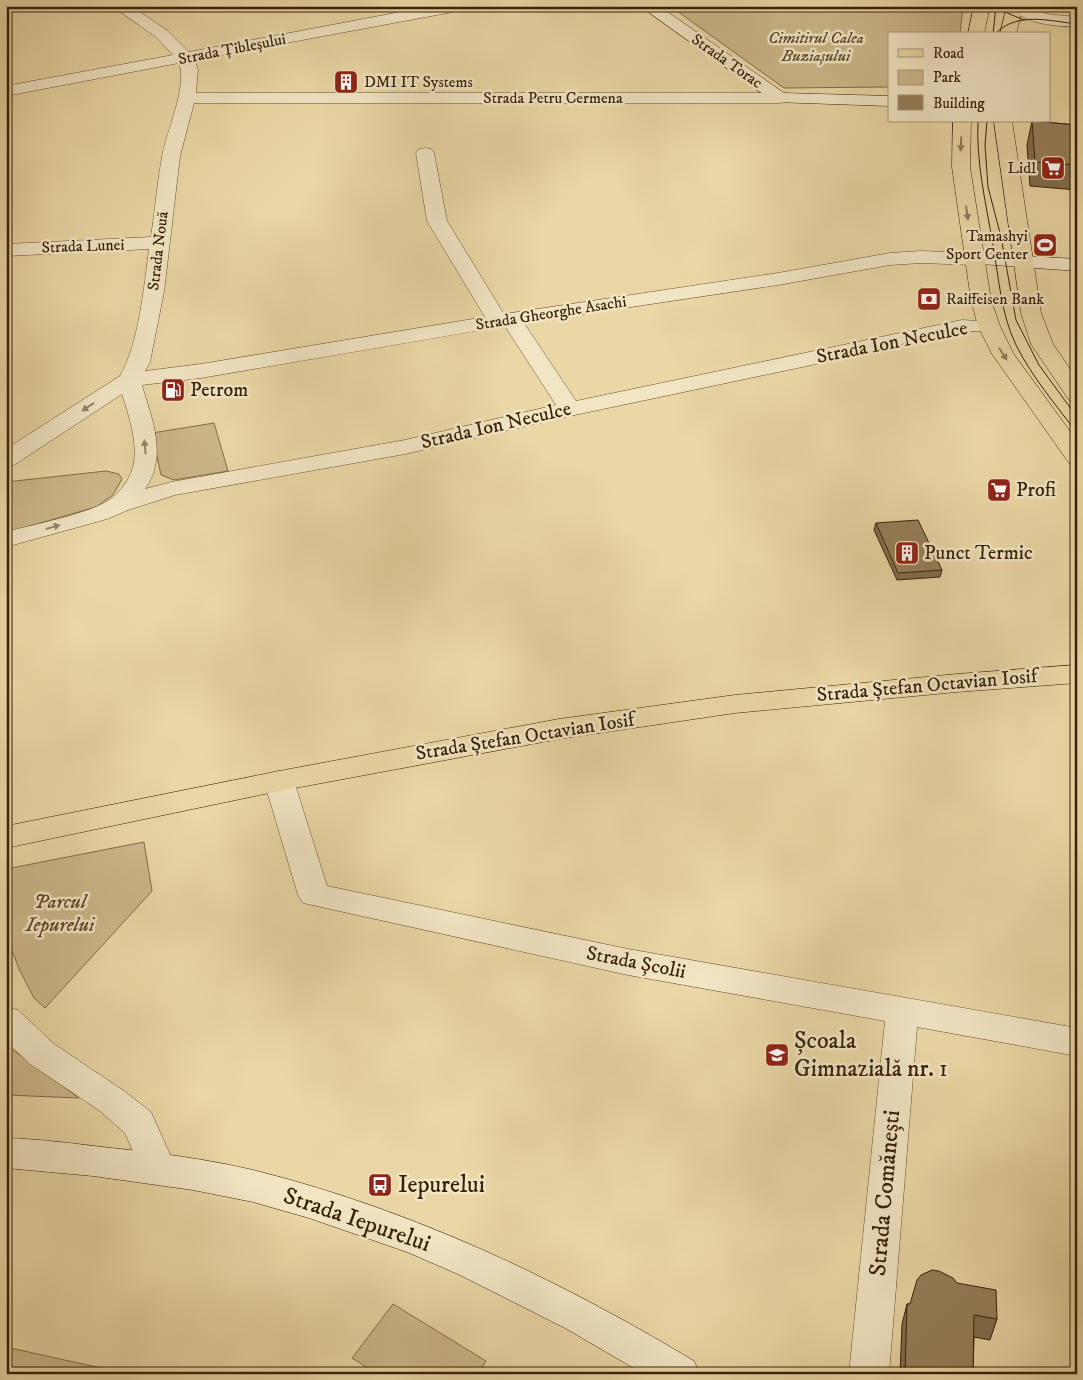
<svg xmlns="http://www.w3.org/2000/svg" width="1083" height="1380" viewBox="0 0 1083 1380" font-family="'IM FELL DW Pica',serif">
	<rect width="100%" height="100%" fill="#ead7a5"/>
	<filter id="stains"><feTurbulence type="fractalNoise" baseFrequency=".004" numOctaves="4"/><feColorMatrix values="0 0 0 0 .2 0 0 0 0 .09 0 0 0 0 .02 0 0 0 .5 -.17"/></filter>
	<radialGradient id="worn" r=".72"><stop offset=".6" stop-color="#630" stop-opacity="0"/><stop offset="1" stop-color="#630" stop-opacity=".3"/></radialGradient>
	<!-- green -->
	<path fill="#ccb88b" stroke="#826c4a" d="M 670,6 L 963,6 L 960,34 L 889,34 L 889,87 L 784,88 Z
		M 214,423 L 228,471 L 174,480 L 161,475 L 152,433 Z
		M 106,471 L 119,474 L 122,479 L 113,495 L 96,507 L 6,533 L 6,482 Z
		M 144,842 L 152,891 L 45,1008 L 34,998 L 19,969 L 6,934 L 6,869 Z
		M 6,1045 L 79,1098 L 6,1095 Z
		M 393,1304 L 486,1361 L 478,1374 L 377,1374 L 352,1358 Z
		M 6,1347 L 119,1372 L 118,1374 L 6,1374 Z"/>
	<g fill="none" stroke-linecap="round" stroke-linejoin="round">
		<defs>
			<path id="street" d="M 112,6 L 131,6 L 168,31 L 189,52 L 432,6 L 466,6 L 464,9 L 458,11 L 195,60 L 198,70 L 196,93 L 780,93 L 786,94 L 789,98 L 786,102 L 780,103 L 194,103 L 180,156 L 164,292 L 150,362 L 145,371 L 201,364 L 485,317 L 427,221 L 416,153 L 419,149 L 425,148 L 431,149 L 434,153 L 447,221 L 504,314 L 778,273 L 890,253 L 921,251 L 974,253 L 981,255 L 984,259 L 981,263 L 974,265 L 921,263 L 890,265 L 778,285 L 524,323 L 576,401 L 962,320 L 996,322 L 1000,326 L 996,330 L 962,332 L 914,341 L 840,359 L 570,416 L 405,454 L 175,495 L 128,510 L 107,519 L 6,547 L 6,532 C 34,524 86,515 109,500 C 121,493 132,476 134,462 C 137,440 129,416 122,394 L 14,465 L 6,467 L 6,449 L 120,376 C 139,343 144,287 149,249 L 6,256 L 6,244 L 151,237 C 155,211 157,183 162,157 C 166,132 188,87 179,63 L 6,96 L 6,86 L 173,55 L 156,37 ZM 505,326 L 556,405 L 405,440 L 171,482 L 145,489 C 168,456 152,420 142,385 L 201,378 Z
				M 1010,6 L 1028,6 L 1046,14 L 1077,17 L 1077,27 C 1056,26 1024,25 1010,6 Z
				M 279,771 L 289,774 L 294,781 L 327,886 L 628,949 L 1077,1028 L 1077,1056 L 917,1027 L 889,1374 L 849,1374 L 885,1021 L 628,975 L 303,903 L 298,895 L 264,781 L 269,774 Z
				M 6,1007 L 18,1010 L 54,1044 L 124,1091 L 151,1112 L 176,1168 L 171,1179 L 158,1184 L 145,1179 L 125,1133 L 100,1111 L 30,1064 L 6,1041 Z"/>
			<path id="secondary" d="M 640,6 L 659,6 L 784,93 L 889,96 L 889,106 L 774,102 Z
				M 974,253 L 1077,259 L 1077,271 L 967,263 L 964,259 L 967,255 Z
				M 6,1138 C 41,1139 76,1144 111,1148 C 159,1153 206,1159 253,1170 C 410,1209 556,1278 694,1361 L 700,1374 L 644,1374 L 565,1328 L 460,1275 L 407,1252 L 309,1218 L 253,1202 L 193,1190 L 93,1176 L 6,1168 Z"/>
			<path id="primary" d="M 974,6 L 990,6 L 984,34 L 968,34 Z
				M 1007,6 L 1023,6 L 1016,34 L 1000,34 Z
				M 953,121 L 971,121 L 970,167 L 991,300 L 1000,326 L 1013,353 L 1077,441 L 1077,465 L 1069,463 L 992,354 L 978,326 L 971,300 L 952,167 Z
				M 994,121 L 1012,121 L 1041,313 L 1053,344 L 1077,379 L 1077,402 L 1069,400 L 1031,344 L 1021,313 Z
				M 1077,665 L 1077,683 L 957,692 L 735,713 L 559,739 L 279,791 L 6,848 L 6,826 L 279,771 L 559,719 L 735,695 L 957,674 Z"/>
		</defs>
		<!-- street casing -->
		<use href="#street" stroke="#644e31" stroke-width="1"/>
		<!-- secondary casing -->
		<use href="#secondary" stroke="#38210a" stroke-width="1"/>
		<!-- primary casing -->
		<use href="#primary" stroke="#38210a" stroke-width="1"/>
		<!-- street -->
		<use href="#street" fill="#f1e5c4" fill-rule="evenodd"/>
		<!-- secondary -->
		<use href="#secondary" fill="#f1e5c4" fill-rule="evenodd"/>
		<!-- primary -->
		<use href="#primary" fill="#ead7a5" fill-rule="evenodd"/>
		<!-- tram -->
		<path stroke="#38210a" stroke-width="1" d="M 998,6 L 1005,12 L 1024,20
			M 993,34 L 996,6
			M 995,34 C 1017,11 1049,21 1077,24
			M 978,121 C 976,164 986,203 993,245 C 999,279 1001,314 1016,345 C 1032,377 1056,405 1077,433
			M 987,121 L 985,145 L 988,187 L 1001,237 L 1016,320 L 1039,365 L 1077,417"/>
	</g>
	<!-- wall -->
	<path fill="#806e4e" stroke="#38210a" d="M 1032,121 L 1077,125 L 1077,190 L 1030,186 L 1027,145 Z
		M 876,523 L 942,570 L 940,577 L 897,580 L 874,530 Z
		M 957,1283 L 997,1319 L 990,1340 L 974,1337 L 973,1374 L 900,1374 L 902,1324 L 907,1304 L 910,1304 Z"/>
	<!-- building -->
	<path fill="#95805b" stroke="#38210a" d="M 1032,121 L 1077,125 L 1077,165 L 1035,162 Z
		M 918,520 L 942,570 L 898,573 L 876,523 Z
		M 932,1270 L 939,1271 L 953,1278 L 957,1283 L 996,1290 L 997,1319 L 974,1315 L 973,1374 L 905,1374 L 907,1304 L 910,1304 L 917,1280 L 921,1275 Z"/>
	<!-- one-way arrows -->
	<defs><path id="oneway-solid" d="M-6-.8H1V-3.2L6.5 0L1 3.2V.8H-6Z" transform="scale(1.25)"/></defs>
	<g fill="#917c58">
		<use href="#oneway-solid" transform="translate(961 144) rotate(92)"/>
		<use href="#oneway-solid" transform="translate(967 213) rotate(82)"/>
		<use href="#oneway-solid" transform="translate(1003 354) rotate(57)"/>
	</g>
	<g fill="#948367">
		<use href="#oneway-solid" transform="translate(88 407) rotate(146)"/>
		<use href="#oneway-solid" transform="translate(145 447) rotate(-95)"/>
		<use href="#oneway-solid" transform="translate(53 527) rotate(-16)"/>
	</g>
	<!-- icons -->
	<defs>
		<symbol id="building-square" viewBox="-11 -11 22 22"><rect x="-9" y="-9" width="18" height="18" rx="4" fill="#8f2418" stroke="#f1e5c4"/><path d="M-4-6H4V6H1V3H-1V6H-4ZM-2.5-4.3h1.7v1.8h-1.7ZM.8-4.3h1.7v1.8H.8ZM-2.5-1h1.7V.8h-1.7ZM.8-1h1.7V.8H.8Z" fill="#fff"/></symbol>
		<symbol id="supermarket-square" viewBox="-11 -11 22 22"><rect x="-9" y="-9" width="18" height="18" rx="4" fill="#8f2418" stroke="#f1e5c4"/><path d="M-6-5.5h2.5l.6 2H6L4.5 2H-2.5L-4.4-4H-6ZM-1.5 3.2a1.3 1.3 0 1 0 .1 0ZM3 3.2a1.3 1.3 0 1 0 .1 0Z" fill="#fff"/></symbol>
		<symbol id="stadium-square" viewBox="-11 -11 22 22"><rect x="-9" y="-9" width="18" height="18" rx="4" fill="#8f2418" stroke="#f1e5c4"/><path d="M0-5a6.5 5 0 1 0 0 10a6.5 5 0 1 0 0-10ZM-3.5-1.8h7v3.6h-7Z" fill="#fff"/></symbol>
		<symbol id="bank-square" viewBox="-11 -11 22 22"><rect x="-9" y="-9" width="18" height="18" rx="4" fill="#8f2418" stroke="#f1e5c4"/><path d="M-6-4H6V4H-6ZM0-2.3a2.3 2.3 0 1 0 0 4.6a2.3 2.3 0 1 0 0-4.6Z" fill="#fff"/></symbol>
		<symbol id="fuel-square" viewBox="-11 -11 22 22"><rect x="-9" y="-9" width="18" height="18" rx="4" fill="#8f2418" stroke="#f1e5c4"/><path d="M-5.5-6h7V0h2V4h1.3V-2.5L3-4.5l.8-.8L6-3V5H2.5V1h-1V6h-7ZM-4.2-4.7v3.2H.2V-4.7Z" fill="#fff"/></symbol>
		<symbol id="school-square" viewBox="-11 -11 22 22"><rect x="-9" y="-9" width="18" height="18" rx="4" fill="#8f2418" stroke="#f1e5c4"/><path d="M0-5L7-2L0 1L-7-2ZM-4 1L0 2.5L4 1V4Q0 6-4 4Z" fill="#fff"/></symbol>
		<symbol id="bus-square" viewBox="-11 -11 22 22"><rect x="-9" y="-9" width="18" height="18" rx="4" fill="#8f2418" stroke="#f1e5c4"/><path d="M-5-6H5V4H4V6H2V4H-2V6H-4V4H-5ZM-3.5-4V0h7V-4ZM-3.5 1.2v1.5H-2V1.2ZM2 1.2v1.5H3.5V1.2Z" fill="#fff"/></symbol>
	</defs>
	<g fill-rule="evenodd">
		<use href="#building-square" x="332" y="68" width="28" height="28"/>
		<use href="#supermarket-square" x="1039" y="154" width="28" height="28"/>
		<use href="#stadium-square" x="1031" y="231" width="28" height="28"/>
		<use href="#bank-square" x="915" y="285" width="28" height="28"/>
		<use href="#fuel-square" x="159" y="376" width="28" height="28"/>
		<use href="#supermarket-square" x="985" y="476" width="28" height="28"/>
		<use href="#building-square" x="893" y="539" width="28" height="28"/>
		<use href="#school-square" x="763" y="1041" width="28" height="28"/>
		<use href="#bus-square" x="366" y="1171" width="28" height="28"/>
	</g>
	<g text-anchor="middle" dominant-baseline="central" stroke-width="5" stroke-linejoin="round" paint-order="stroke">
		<!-- far-park labels -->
		<g font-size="16" font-style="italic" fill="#5d472a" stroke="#f1e5c4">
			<text x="816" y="38">Cimitirul Calea<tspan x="816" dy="18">Buziașului</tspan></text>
		</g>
		<!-- far-street labels -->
		<g font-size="16" fill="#38210a" stroke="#f1e5c4">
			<text transform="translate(232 49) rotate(-11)">Strada Țibleșului</text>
			<text transform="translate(727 61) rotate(35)">Strada Torac</text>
			<text x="553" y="98">Strada Petru Cermena</text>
			<text transform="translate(83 246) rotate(-2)">Strada Lunei</text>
			<text transform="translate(158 251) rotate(-83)">Strada Nouă</text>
			<text transform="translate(551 313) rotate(-9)">Strada Gheorghe Asachi</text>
		</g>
		<!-- far-poi labels -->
		<g font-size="16" fill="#38210a" stroke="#f1e5c4" text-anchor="start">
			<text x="364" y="82">DMI IT Systems</text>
			<text x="1036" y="168" text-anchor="end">Lidl</text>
			<text x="1028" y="236" text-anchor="end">Tamashyi<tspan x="1028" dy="18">Sport Center</tspan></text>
			<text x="946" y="299">Raiffeisen Bank</text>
		</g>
		<!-- street labels -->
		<g font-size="20" fill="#38210a" stroke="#f1e5c4">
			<text transform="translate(892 343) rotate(-11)">Strada Ion Neculce</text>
			<text transform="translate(496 426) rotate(-13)">Strada Ion Neculce</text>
			<text transform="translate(927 686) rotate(-5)">Strada Ștefan Octavian Iosif</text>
			<text transform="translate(525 737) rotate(-9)">Strada Ștefan Octavian Iosif</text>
			<text transform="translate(636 963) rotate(11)">Strada Școlii</text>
		</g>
		<!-- poi labels -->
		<g font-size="20" fill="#38210a" stroke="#f1e5c4" text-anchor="start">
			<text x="190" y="390">Petrom</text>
			<text x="1016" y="490">Profi</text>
			<text x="924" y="553">Punct Termic</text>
		</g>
		<!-- park labels -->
		<g font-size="20" font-style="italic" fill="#5d472a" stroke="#f1e5c4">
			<text x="60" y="902">Parcul<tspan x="60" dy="23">Iepurelui</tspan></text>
		</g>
		<!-- near-poi labels -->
		<g font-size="24" fill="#38210a" stroke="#f1e5c4" text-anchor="start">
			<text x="794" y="1041">Școala<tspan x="794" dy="28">Gimnazială nr. 1</tspan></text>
			<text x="398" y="1185">Iepurelui</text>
		</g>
		<!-- near-street labels -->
		<g font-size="24" fill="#38210a" stroke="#f1e5c4">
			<text transform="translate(885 1193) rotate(-85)">Strada Comănești</text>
			<text transform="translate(357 1220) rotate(19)">Strada Iepurelui</text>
		</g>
	</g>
	<!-- margin -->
	<rect width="1083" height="1380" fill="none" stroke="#ead7a5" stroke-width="25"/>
	<rect x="8" y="8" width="1068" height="1365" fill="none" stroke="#38210a" stroke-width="2.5"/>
	<rect x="12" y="12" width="1058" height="1355" fill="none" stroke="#38210a"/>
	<!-- legend -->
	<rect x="888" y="32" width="162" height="90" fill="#f1e5c4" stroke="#a7977a"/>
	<rect x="898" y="49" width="25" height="8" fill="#ead7a5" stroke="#a7977a"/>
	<text x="933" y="58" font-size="15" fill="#38210a">Road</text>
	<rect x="898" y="70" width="25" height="15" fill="#ccb88b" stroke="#a7977a"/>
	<text x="933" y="82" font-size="15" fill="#38210a">Park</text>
	<rect x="898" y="95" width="25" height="15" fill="#95805b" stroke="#a7977a"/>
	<text x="933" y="108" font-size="15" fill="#38210a">Building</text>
	<rect width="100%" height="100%" filter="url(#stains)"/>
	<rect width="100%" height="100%" fill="url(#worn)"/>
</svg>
